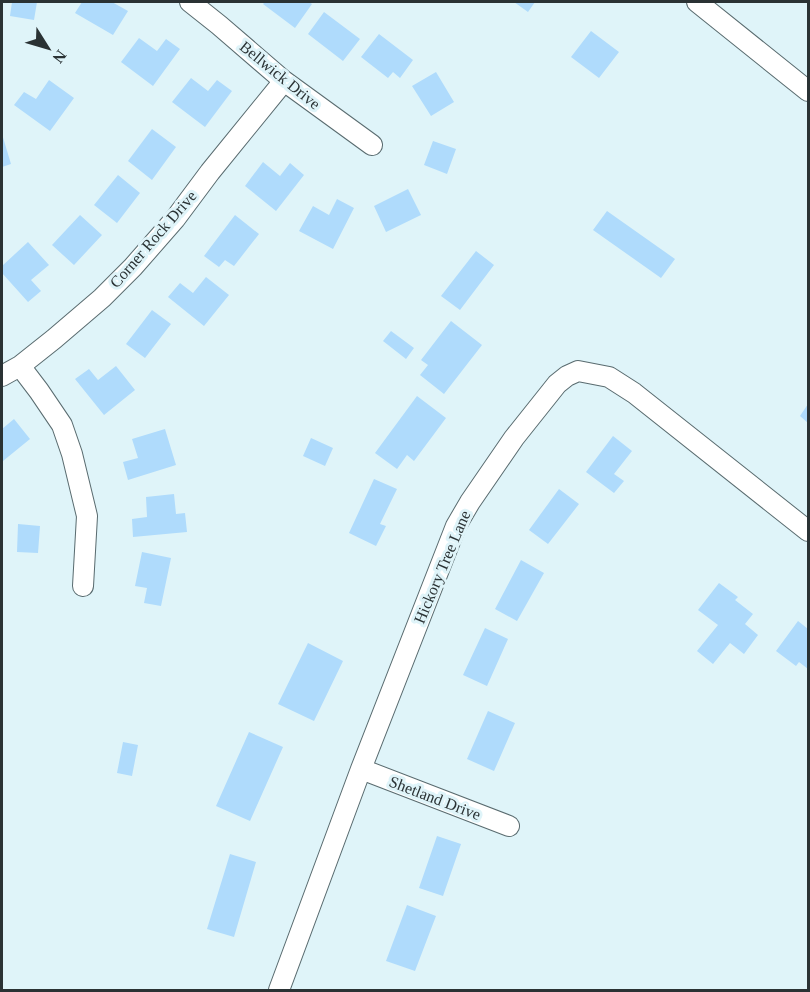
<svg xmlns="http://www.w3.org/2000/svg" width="810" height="992" viewBox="0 0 810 992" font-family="Georgia,serif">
	<rect width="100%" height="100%" fill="#dff4f9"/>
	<!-- building -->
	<path fill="#afdbfc" d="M 12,2 L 37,2 L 34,20 L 10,16 Z
		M 82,2 L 112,2 L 128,11 L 113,35 L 75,13 Z
		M 265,2 L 309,2 L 312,4 L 295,28 L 263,4 Z
		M 514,2 L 535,2 L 528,12 Z
		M 324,12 L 360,39 L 343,61 L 308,34 Z
		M 591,31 L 619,52 L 599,78 L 571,57 Z
		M 379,34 L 413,60 L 400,78 L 393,72 L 388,78 L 361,57 Z
		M 139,38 L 157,51 L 166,39 L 180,49 L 153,86 L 121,62 Z
		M 436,72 L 454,102 L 431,116 L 412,86 Z
		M 191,78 L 208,91 L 217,80 L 232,91 L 205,127 L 172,102 Z
		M 49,80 L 74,98 L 50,131 L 14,105 L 24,92 L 36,99 Z
		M 152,129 L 176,147 L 152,180 L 128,161 Z
		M 2,134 L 11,164 L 2,167 Z
		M 433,141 L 456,149 L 447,174 L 424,165 Z
		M 263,162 L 280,176 L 290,163 L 304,175 L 276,211 L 245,186 Z
		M 118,175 L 140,193 L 117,223 L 94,205 Z
		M 408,189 L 421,215 L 386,232 L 374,206 Z
		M 337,199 L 354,208 L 333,249 L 299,231 L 313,206 L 329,215 Z
		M 607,211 L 675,259 L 661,278 L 593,230 Z
		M 80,215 L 102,235 L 74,265 L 52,245 Z
		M 235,215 L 259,234 L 234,266 L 225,260 L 219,267 L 204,256 Z
		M 28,242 L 49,265 L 31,280 L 41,291 L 28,302 L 2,273 L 2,266 Z
		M 476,251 L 494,265 L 460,310 L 441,296 Z
		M 206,277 L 229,295 L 204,326 L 168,297 L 180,283 L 193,293 Z
		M 152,310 L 171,324 L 145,358 L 126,344 Z
		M 451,321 L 482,345 L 444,394 L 420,375 L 428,365 L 421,360 Z
		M 391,331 L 414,348 L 406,359 L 383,341 Z
		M 116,366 L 135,390 L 104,415 L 75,379 L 89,369 L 98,380 Z
		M 417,396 L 446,418 L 414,461 L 407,455 L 397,469 L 375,453 Z
		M 808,404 L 808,423 L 800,416 Z
		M 14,419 L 30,439 L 3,461 L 2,459 L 2,429 Z
		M 165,429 L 176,465 L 128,480 L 123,462 L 138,458 L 132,439 Z
		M 613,436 L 632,451 L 614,474 L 624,481 L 614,493 L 586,472 Z
		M 311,438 L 333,448 L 325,466 L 303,456 Z
		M 374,479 L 397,489 L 380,524 L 386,526 L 376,546 L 349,533 Z
		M 559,489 L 579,504 L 548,544 L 529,530 Z
		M 174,494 L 176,514 L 185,513 L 187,532 L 133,537 L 132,519 L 147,517 L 146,497 Z
		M 18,524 L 40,526 L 38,553 L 17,552 Z
		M 142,552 L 171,558 L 161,606 L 144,603 L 147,588 L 135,586 Z
		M 521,560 L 544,573 L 517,621 L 495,609 Z
		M 719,583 L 738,597 L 735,600 L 753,614 L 745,624 L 758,635 L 744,654 L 730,643 L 713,664 L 697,651 L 718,625 L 698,610 Z
		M 798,621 L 808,629 L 808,669 L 799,662 L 796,666 L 776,651 Z
		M 485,628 L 508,639 L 487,686 L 463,675 Z
		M 308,643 L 343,661 L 314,721 L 278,704 Z
		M 488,711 L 515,723 L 494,771 L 467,759 Z
		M 249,732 L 283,747 L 250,821 L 216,806 Z
		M 123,742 L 138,745 L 132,776 L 117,773 Z
		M 437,836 L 461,844 L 443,896 L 419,888 Z
		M 230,854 L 256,862 L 234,937 L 207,929 Z
		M 407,905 L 436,916 L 415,971 L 386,961 Z"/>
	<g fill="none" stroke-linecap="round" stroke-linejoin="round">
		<defs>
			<path id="minor" d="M 190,2 L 219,25 L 284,81 L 372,145
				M 697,2 L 808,91
				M 20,366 L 39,391 L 62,425 L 72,454 L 87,516 L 83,586
				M 2,376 L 20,366 L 54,339 L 102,298 L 133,267 L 175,219 L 210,172 L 284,81
				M 361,769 L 509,826
				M 279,990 L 361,769 L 456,526 L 470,502 L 514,438 L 557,384 L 567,376 L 578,371 L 609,377 L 634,393 L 808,531"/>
		</defs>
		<!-- minor casing -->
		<use href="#minor" stroke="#596b6f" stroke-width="22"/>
		<!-- minor -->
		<use href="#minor" stroke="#fff" stroke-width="20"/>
	</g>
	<g text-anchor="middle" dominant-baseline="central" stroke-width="6" stroke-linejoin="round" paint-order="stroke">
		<!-- street labels -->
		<g font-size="16" fill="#2a3234" stroke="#dff4f9">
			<text transform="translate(280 75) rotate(39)">Bellwick Drive</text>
			<text transform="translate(153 239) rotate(-49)">Corner Rock Drive</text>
			<text transform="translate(442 567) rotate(-67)">Hickory Tree Lane</text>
			<text transform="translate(435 798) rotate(21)">Shetland Drive</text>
		</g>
	</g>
	<!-- border -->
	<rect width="810" height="992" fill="none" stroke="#2a3234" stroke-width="6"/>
	<!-- north arrow -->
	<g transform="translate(48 48) rotate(127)" stroke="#dff4f9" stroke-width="4.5" paint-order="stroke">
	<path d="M0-4.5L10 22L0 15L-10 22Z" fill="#2a3234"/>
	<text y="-9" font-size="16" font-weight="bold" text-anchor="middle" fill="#2a3234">N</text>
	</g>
</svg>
